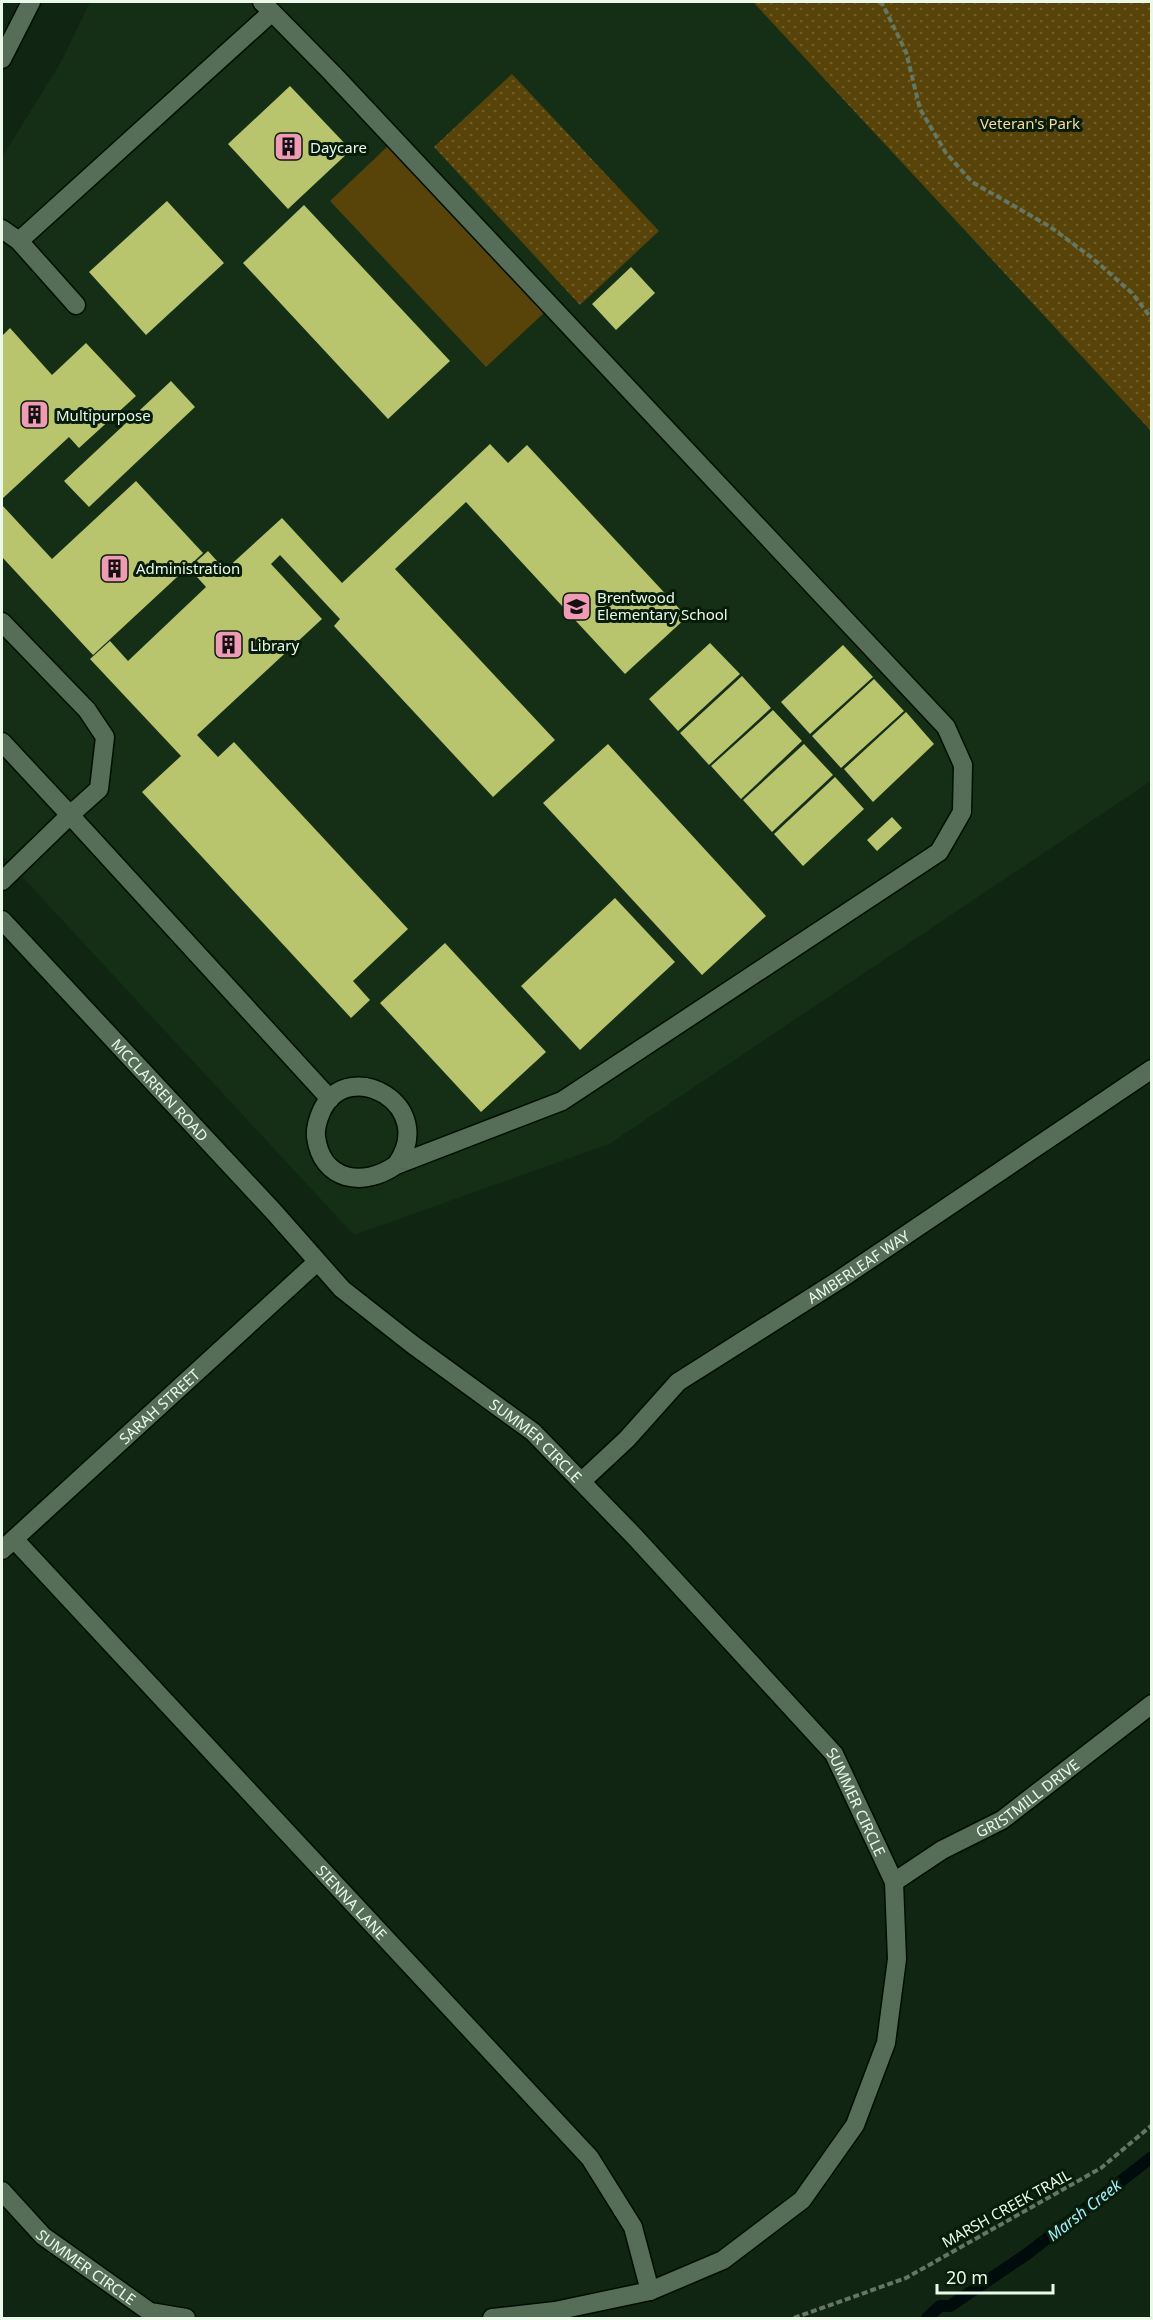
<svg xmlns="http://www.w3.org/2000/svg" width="1153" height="2320" viewBox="0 0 1153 2320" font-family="'Noto Sans',sans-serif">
	<defs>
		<pattern id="park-dots" width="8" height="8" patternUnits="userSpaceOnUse" patternTransform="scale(1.5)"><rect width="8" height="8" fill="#584309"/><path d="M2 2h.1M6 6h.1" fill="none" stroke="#705f2d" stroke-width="1.8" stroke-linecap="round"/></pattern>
	</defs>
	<rect width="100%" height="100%" fill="#112612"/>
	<!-- built -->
	<path fill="#142f15" d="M 90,2 L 753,2 L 1151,431 L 1151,781 L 609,1144 L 354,1235 L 2,855 L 2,157 L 61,62 Z"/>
	<!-- park -->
	<path fill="url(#park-dots)" d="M 753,2 L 1151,2 L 1151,431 Z
		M 512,74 L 659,231 L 580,305 L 434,147 Z"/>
	<!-- pitch -->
	<path fill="#584309" d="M 389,145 L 545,312 L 486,367 L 330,201 Z"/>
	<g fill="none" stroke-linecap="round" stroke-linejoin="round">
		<!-- stream -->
		<path stroke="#000b0c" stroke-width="12" d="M 927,2318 L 940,2306 L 950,2306 L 1027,2254 L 1152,2157"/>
	</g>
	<!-- building -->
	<path fill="#b8c56c" d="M 290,86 L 351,150 L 288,209 L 228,144 Z
		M 167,201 L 224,263 L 146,335 L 89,272 Z
		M 304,205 L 450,361 L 388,419 L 243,263 Z
		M 631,267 L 655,293 L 616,330 L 592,304 Z
		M 10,328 L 52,375 L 86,343 L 136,396 L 79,448 L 69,437 L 2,499 L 2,336 Z
		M 171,381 L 195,407 L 89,507 L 64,481 Z
		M 490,444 L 508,463 L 527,445 L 687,617 L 625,674 L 466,502 L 395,569 L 555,740 L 493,797 L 334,626 L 340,619 L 280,555 L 271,564 L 322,619 L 197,735 L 218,757 L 234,742 L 408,929 L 353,981 L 370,1000 L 351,1018 L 142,792 L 181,756 L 90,659 L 110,641 L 128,661 L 206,587 L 189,568 L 208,551 L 225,570 L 282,518 L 342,583 Z
		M 136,481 L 203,553 L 93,655 L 2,557 L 2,505 L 52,559 Z
		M 710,643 L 740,674 L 678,731 L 649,699 Z
		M 843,645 L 873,677 L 810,734 L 781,702 Z
		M 742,676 L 771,708 L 709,765 L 680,733 Z
		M 874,679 L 904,711 L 841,768 L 812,736 Z
		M 773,710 L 802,741 L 741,799 L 711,766 Z
		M 906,712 L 934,744 L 873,802 L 844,769 Z
		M 608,744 L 766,916 L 702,975 L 543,803 Z
		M 804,744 L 833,775 L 772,832 L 743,800 Z
		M 835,777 L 864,809 L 803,866 L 774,834 Z
		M 892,817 L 902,828 L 877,851 L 867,840 Z
		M 615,898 L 675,962 L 580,1050 L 521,986 Z
		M 445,943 L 546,1052 L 481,1112 L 380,1003 Z"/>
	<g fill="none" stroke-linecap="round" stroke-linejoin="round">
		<defs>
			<path id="lane" d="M 272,12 L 332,73 L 946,727 L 963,765 L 962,812 L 939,852 L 562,1101 L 396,1165 C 363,1188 322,1181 316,1137 C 315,1128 318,1119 322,1110 C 349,1055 439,1106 396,1165
				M 2,229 L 19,241 L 76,305
				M 19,241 L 272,12 L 262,2
				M 2,622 L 87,710 L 105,737 L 99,789 L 70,815 L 2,742
				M 2,881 L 70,815 L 330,1099"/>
			<g id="street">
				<path id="s1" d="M 2,920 L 274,1212 L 342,1289 L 412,1344 L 533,1432 L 635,1537 L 834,1754 L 894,1882 L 897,1959 L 886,2043 L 855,2125 L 802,2200 L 723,2260 L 650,2291 L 555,2311 L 492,2318"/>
				<path id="s2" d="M 582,1481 L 627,1439 L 678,1382 L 839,1280 L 1152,1069"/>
				<path id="s3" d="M 14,1539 L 590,2158 L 633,2227 L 650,2291"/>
				<path id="s4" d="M 2,1550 L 317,1262"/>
				<path id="s5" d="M 894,1882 L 942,1850 L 1002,1820 L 1152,1704"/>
				<path id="s6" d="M 2,2191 L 43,2236 L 150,2312 L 186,2318"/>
			</g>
			<path id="secondary" d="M 2,59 L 31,2"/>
		</defs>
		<!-- lane casing -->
		<use href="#lane" stroke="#000e01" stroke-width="21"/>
		<!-- street casing -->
		<use href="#street" stroke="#000e01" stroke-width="21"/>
		<!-- secondary casing -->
		<use href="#secondary" stroke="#000e01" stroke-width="21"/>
		<!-- path -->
		<path stroke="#647765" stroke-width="4" stroke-dasharray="6 3" stroke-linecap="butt" d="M 879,2 L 883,5 L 906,52 L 920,109 L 946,153 L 972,182 L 1049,226 L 1091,257 L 1132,293 L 1152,319
			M 794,2318 L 906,2278 L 1101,2168 L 1152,2125"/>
		<!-- lane -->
		<use href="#lane" stroke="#566e57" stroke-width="18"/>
		<!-- street -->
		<use href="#street" stroke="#566e57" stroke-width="18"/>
		<!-- secondary -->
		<use href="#secondary" stroke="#566e57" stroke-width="18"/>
	</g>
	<!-- icons -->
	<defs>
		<symbol id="building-square" viewBox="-11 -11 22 22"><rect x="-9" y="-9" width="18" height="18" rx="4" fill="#f09ab6" stroke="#071c09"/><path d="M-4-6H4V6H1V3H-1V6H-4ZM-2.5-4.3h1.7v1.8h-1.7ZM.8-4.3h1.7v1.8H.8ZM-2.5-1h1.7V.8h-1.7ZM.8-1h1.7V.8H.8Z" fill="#111"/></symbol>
		<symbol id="school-square" viewBox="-11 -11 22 22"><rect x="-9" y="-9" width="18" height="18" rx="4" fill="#f09ab6" stroke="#071c09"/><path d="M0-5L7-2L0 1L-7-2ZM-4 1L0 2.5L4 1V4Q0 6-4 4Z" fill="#111"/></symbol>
	</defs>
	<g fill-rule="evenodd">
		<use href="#building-square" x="272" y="130" width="33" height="33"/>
		<use href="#building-square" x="18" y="398" width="33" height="33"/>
		<use href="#building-square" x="98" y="552" width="33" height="33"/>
		<use href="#school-square" x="560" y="590" width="33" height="33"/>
		<use href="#building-square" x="212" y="628" width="33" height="33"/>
	</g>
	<g text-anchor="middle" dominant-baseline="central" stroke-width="6" stroke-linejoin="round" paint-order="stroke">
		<!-- park labels -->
		<g font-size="15" fill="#f7db9b" stroke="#071c09">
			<text x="1030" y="123">Veteran's Park</text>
		</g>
		<!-- poi labels -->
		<g font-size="15" fill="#ebf9eb" stroke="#071c09" text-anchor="start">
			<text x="310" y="147">Daycare</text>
			<text x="56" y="415">Multipurpose</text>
			<text x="136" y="568">Administration</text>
			<text x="597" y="597">Brentwood<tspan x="597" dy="17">Elementary School</tspan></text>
			<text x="250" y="645">Library</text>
		</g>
		<!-- street labels -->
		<g font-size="15" fill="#ebf9eb" stroke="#071c09">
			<text stroke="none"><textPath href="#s1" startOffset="232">MCCLARREN ROAD</textPath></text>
			<text stroke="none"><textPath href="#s2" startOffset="352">AMBERLEAF WAY</textPath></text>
			<text stroke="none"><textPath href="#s4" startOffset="213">SARAH STREET</textPath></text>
			<text stroke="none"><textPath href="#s1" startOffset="748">SUMMER CIRCLE</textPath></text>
			<text stroke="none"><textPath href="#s5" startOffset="158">GRISTMILL DRIVE</textPath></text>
			<text stroke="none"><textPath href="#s1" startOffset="1234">SUMMER CIRCLE</textPath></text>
			<text stroke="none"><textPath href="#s3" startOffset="496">SIENNA LANE</textPath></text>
			<text transform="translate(1006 2208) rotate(-29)">MARSH CREEK TRAIL</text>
			<text stroke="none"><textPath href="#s6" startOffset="114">SUMMER CIRCLE</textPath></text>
		</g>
		<!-- water labels -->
		<g font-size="16" font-style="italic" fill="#99f3fb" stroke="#071c09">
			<text transform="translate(1084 2210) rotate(-38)">Marsh Creek</text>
		</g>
	</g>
	<!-- border -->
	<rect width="1153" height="2320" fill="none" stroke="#ebf9eb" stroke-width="6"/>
	<!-- scale -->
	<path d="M937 2284v9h116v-9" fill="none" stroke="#ebf9eb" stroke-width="3"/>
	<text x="946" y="2284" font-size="18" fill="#ebf9eb" stroke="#071c09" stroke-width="4.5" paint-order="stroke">20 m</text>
</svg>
